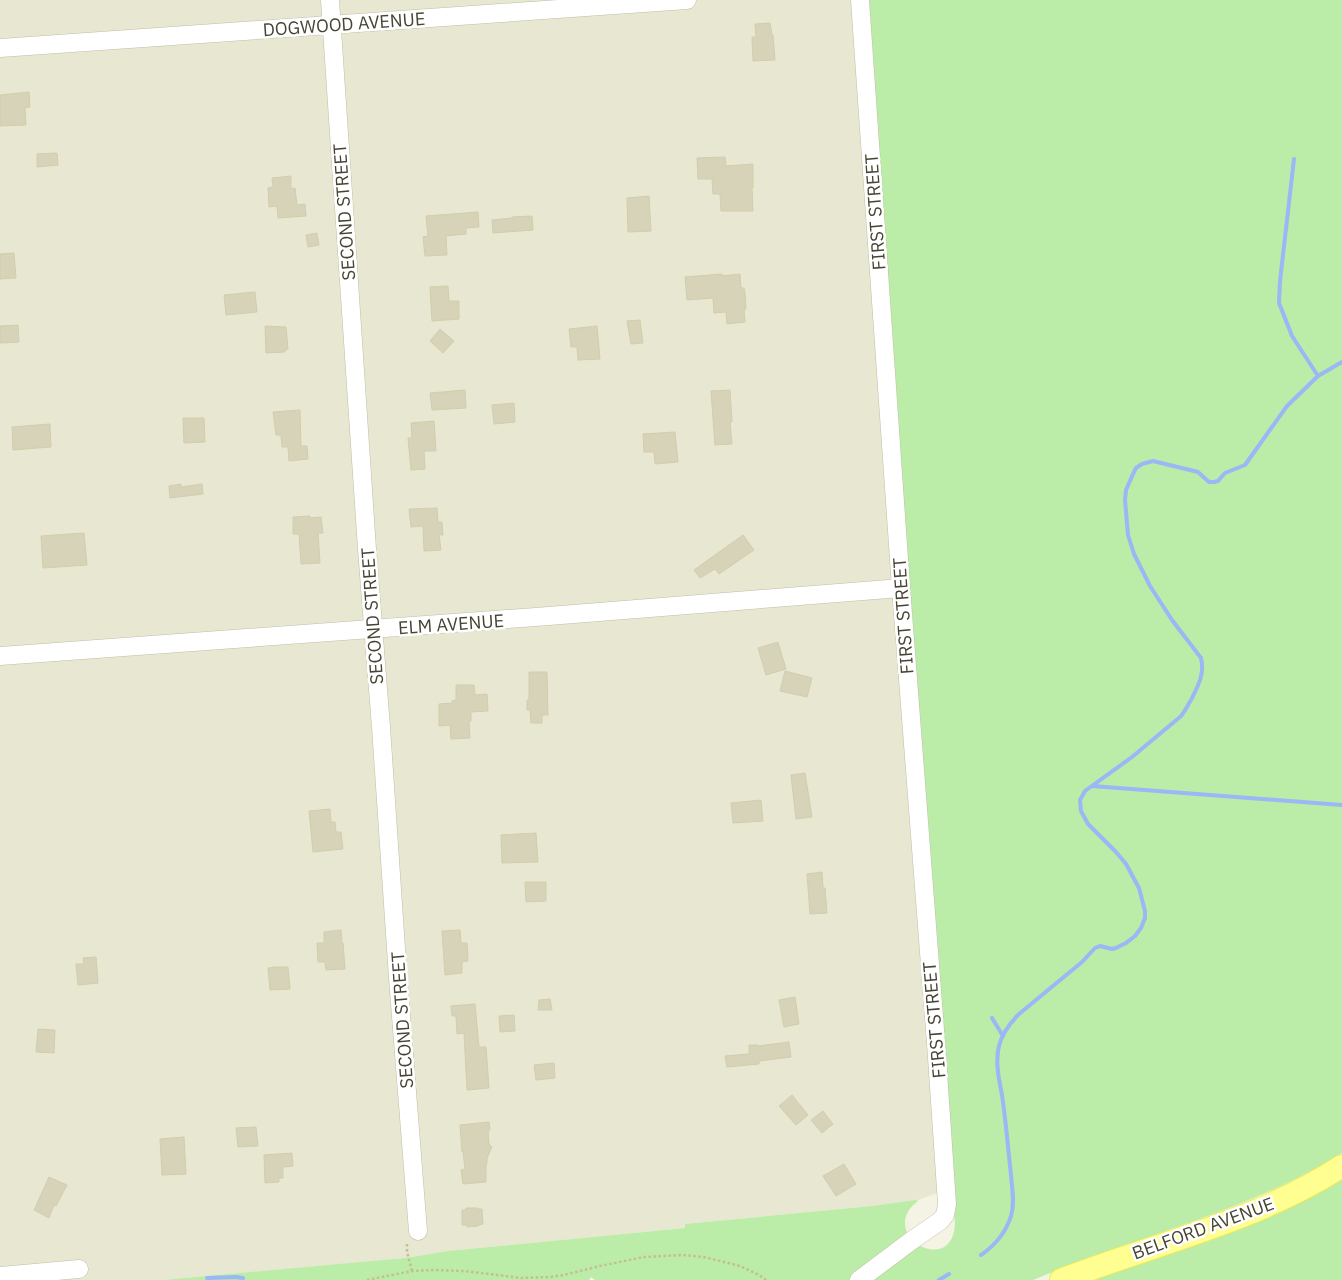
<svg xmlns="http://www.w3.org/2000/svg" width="1342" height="1280" viewBox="0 0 1342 1280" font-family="'IBM Plex Sans',sans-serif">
	<rect width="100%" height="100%" fill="#f4f3e4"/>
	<!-- residential -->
	<path fill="#e8e7d1" d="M 0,0 L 853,0 L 938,1191 L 937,1193 L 915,1201 L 872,1206 L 685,1224 L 685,1228 L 448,1251 L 405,1258 L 354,1263 L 163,1280 L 0,1280 Z"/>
	<!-- green -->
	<path fill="#bbeca8" d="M 869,0 L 1342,0 L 1342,1153 C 1246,1213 1136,1236 1033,1280 L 595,1280 L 591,1277 L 589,1280 L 163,1280 L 405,1258 L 448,1251 L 685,1228 L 685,1224 L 872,1206 L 916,1200 L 918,1201 C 875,1233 952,1279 955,1224 L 894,391 Z
		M 1342,1176 L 1342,1280 L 1087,1280 Z"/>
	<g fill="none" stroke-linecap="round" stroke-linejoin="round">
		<!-- stream -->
		<path stroke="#9ab7f6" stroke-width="4" d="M 1294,159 L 1280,281 L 1279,303 L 1292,336 L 1318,376
			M 1092,786 L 1342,805
			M 992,1018 L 1003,1036
			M 981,1255 C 994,1246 1006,1232 1011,1216 C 1015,1203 1012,1188 1011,1175 C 1008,1148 1006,1122 1002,1095 C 999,1080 995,1062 999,1046 C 1002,1033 1010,1023 1019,1014 L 1082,962 L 1095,948 L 1100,946 L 1112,949 L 1116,948 L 1126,943 L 1135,936 L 1141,928 L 1145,918 L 1145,911 L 1139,888 L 1126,864 L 1116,852 L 1088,824 L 1081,811 L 1080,800 L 1085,791 L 1132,757 L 1180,717 C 1185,712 1187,706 1191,700 C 1198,686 1205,674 1201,658 L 1172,620 L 1150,586 L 1134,554 L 1128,535 L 1125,500 L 1126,490 L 1133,474 L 1136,468 L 1142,464 L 1153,461 L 1198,472 L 1209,482 L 1214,482 L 1218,481 L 1225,473 L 1245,465 L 1287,406 L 1318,376 L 1342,362
			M 207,1278 L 236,1277 L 243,1278
			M 939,1280 L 949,1274"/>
	</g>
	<!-- building -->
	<path fill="#d6d3b8" stroke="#d2cdab" d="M 770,23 L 772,35 L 773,35 L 775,60 L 753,61 L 752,37 L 756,37 L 755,24 Z
		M 29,92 L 30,107 L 25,108 L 26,125 L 0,126 L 0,95 Z
		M 57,153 L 58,165 L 37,167 L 37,154 Z
		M 725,157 L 726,166 L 753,164 L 753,188 L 752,188 L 753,211 L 721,211 L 720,194 L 713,194 L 712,179 L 698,179 L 697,158 Z
		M 291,176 L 291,189 L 295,188 L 297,205 L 305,204 L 306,216 L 278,218 L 277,206 L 269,207 L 268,188 L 273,187 L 272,178 Z
		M 649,196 L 651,231 L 628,232 L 627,198 Z
		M 478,212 L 479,227 L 466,228 L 466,234 L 446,236 L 447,255 L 425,256 L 423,237 L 428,236 L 426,216 Z
		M 532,216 L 533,230 L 493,233 L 492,220 L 512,218 L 512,217 Z
		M 317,233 L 319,245 L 308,247 L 306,235 Z
		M 14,253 L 16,278 L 0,279 L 0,254 Z
		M 722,274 L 722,276 L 740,274 L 741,288 L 744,288 L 745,294 L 746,309 L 744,310 L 745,322 L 727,324 L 726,312 L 714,313 L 713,298 L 687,300 L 685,277 Z
		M 448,286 L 449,301 L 459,301 L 459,319 L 432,321 L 430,287 Z
		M 255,292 L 257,312 L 226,315 L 224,295 Z
		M 640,320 L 643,343 L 631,344 L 627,321 Z
		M 18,325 L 19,342 L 0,343 L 0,326 Z
		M 265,326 L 286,327 L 288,349 L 285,350 L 285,352 L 266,353 Z
		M 597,326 L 600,359 L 578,360 L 577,347 L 571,347 L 569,329 Z
		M 440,329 L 454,341 L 443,353 L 430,341 Z
		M 465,390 L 466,408 L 432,410 L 430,393 Z
		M 730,390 L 732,422 L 730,422 L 732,444 L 715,445 L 711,391 Z
		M 514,403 L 515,422 L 494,424 L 492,405 Z
		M 300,410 L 301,446 L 307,446 L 308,459 L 289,461 L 288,447 L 282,447 L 281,435 L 276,435 L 273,412 Z
		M 183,418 L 204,418 L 205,442 L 184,443 Z
		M 434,421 L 436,451 L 424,451 L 425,469 L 411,470 L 408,438 L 412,438 L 411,423 Z
		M 50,424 L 51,447 L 13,450 L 12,427 Z
		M 675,432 L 678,462 L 655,464 L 654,452 L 644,452 L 643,434 Z
		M 181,484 L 181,487 L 202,484 L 203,494 L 170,498 L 169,486 Z
		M 437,508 L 438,522 L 442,522 L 443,535 L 439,535 L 441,550 L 424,551 L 423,526 L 411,527 L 409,509 Z
		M 310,516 L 310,518 L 321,517 L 323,533 L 318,533 L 320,563 L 301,564 L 299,534 L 293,534 L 293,517 Z
		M 84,533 L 87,565 L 43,568 L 41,536 Z
		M 743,535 L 754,550 L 719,574 L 715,569 L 700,578 L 694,570 Z
		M 778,642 L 786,669 L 766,675 L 758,648 Z
		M 785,671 L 812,678 L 807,697 L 780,691 Z
		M 529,672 L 547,672 L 548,715 L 542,715 L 542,723 L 531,723 L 530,710 L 527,710 L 527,700 L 529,700 Z
		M 456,685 L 474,685 L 475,695 L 487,694 L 488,711 L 471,712 L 471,721 L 469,722 L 470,738 L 451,739 L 450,725 L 439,726 L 439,704 L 452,703 L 452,701 L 456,700 Z
		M 805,773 L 812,817 L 796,819 L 791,775 Z
		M 761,800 L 763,821 L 733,823 L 731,803 Z
		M 330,809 L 331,822 L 335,822 L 336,832 L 341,832 L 343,849 L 313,852 L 309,811 Z
		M 536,833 L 538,862 L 502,863 L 501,835 Z
		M 822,872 L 823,888 L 825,888 L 827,913 L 810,914 L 807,874 Z
		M 525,882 L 546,882 L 546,901 L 526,902 Z
		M 341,930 L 342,943 L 343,943 L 345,969 L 326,970 L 325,962 L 318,962 L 317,943 L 324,943 L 324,932 Z
		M 460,930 L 461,943 L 467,943 L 468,961 L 462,962 L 462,973 L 445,975 L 442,931 Z
		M 96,957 L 98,983 L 78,985 L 76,964 L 84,964 L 83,958 Z
		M 275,967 L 288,967 L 290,989 L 270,990 L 268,968 Z
		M 795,997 L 799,1024 L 784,1027 L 779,1000 Z
		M 550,999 L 552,1010 L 538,1010 L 539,1000 Z
		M 475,1004 L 479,1047 L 486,1047 L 489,1088 L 467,1090 L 464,1033 L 457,1034 L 456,1016 L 452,1016 L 451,1006 Z
		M 514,1015 L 515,1031 L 500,1032 L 499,1016 Z
		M 38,1029 L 55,1030 L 54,1053 L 36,1052 Z
		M 789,1042 L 791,1057 L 759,1061 L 759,1064 L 727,1067 L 725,1056 L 749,1054 L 749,1045 L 758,1045 L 758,1046 Z
		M 554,1063 L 555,1078 L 536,1080 L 534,1065 Z
		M 792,1095 L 808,1115 L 796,1125 L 779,1106 Z
		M 823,1111 L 833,1124 L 822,1133 L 811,1120 Z
		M 489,1122 L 490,1130 L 488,1131 L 489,1144 L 492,1147 L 487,1158 L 487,1164 L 486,1164 L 486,1182 L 463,1184 L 461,1170 L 465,1169 L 463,1151 L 462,1152 L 460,1125 Z
		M 256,1127 L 258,1146 L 238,1147 L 236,1128 Z
		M 184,1137 L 186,1174 L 162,1175 L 160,1139 Z
		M 292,1153 L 293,1166 L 283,1167 L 283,1178 L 279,1178 L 279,1182 L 265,1183 L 264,1155 Z
		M 844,1164 L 856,1184 L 836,1196 L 823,1176 Z
		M 49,1177 L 67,1185 L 56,1206 L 54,1205 L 49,1218 L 34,1210 Z
		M 466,1208 L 477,1208 L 478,1209 L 482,1209 L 483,1224 L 478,1225 L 478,1226 L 467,1227 L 467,1225 L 462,1225 L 462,1210 L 466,1210 Z"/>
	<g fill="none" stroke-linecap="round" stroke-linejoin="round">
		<defs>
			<path id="minor" d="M 330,0 L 367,549 L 381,727 L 398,978 L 418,1231
				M 0,48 L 687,0
				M 0,656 L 536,617 L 901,588
				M 0,1276 L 79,1269
				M 859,1280 L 911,1241 L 940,1221 L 945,1215 L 947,1204 L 936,1043 L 901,588 L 860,0"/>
			<path id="major" d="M 1061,1280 C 1154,1244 1258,1221 1342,1166"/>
		</defs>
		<!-- minor casing -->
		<use href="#minor" stroke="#c0bea6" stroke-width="19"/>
		<!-- major casing -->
		<use href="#major" stroke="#eeea57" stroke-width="24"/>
		<!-- path -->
		<path stroke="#c3bf95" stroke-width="2.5" stroke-dasharray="2.5 2.5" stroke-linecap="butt" d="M 407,1244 L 407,1252 L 412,1271
			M 367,1280 L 412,1271 L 433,1270 L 465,1271 L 521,1278 L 550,1277 L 564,1275 L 600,1266 L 644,1257 L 682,1255 L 704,1257 L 740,1266 L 759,1275 L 766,1280"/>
		<!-- minor -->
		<use href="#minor" stroke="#fff" stroke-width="18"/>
		<!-- major -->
		<use href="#major" stroke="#fffe91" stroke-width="22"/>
	</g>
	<g text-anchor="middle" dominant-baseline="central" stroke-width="5" stroke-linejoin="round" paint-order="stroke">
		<!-- street labels -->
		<g font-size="18" fill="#464433" stroke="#fff">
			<text transform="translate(344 24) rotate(-4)">DOGWOOD AVENUE</text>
			<text transform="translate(344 212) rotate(-94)">SECOND STREET</text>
			<text transform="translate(875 212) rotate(-94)">FIRST STREET</text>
			<text transform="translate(372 616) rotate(-94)">SECOND STREET</text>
			<text transform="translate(903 616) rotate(-94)">FIRST STREET</text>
			<text transform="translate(451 624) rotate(-4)">ELM AVENUE</text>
			<text transform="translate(402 1020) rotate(-94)">SECOND STREET</text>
			<text transform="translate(934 1020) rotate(-95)">FIRST STREET</text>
			<text transform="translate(1203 1228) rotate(-20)">BELFORD AVENUE</text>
		</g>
	</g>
</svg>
